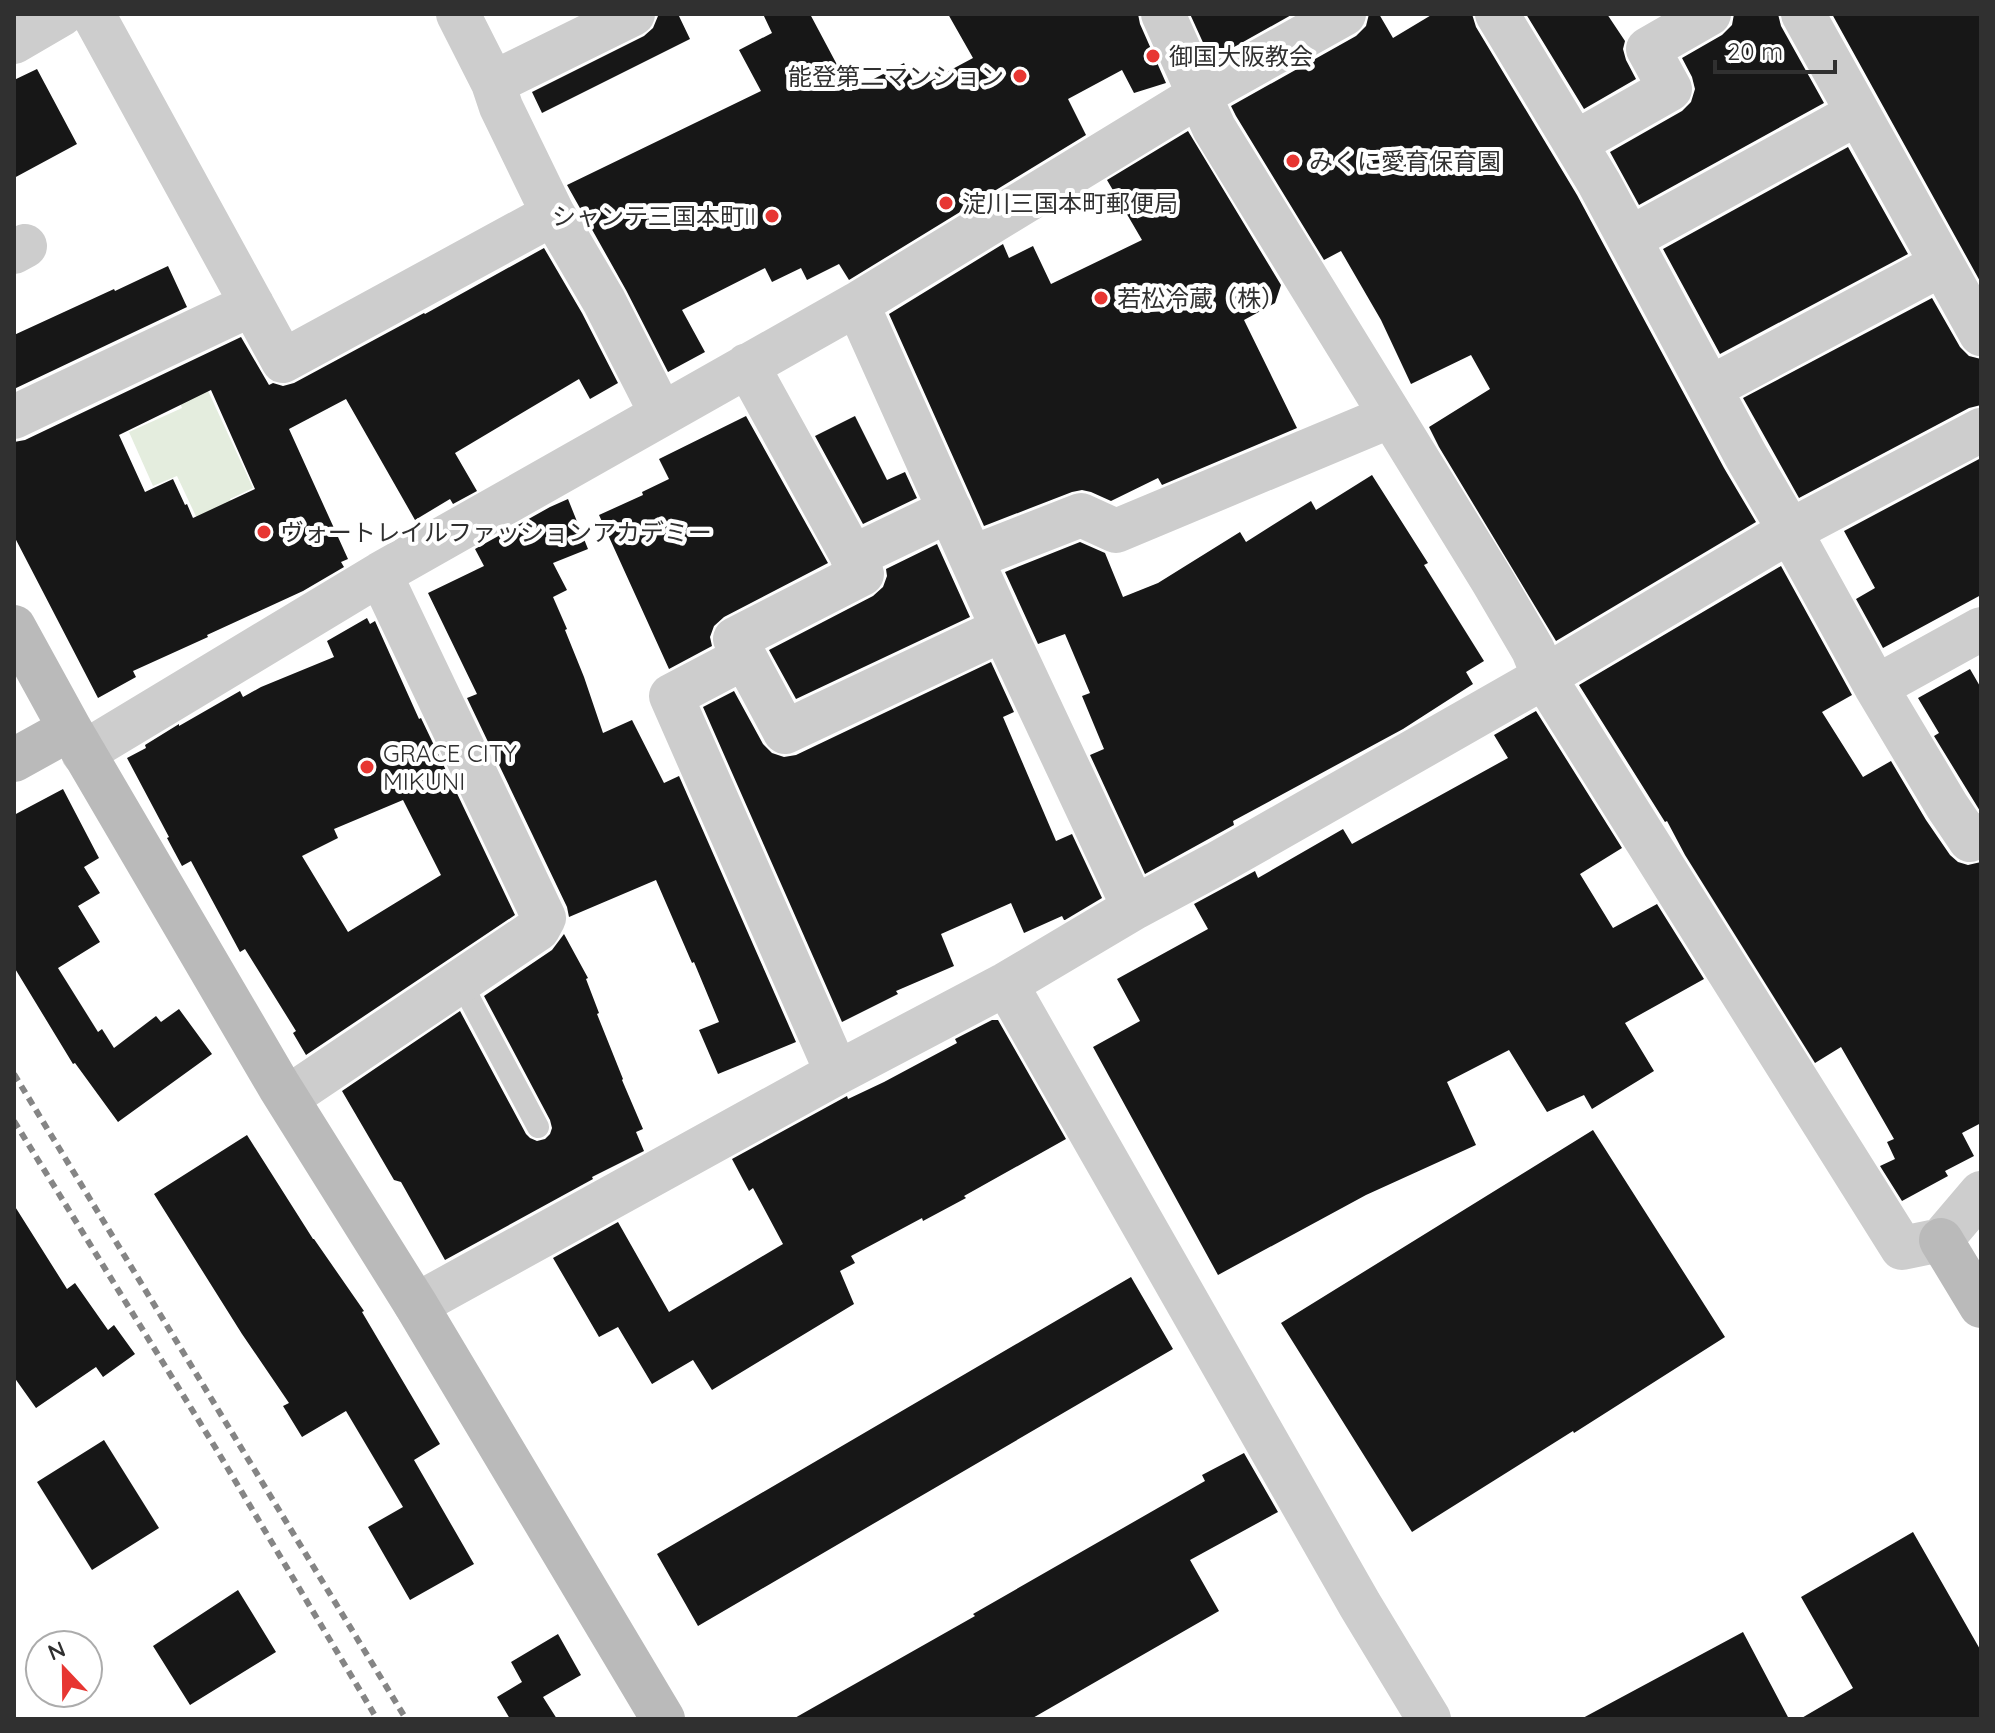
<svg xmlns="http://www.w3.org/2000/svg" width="1995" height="1733" viewBox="0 0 1995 1733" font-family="Quicksand,'Noto Sans JP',sans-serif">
	<rect width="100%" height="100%" fill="#fff"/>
	<!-- green -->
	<path fill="#e4edde" d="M 203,380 L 253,488 L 230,499 L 236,512 L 201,527 L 177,476 L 153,486 L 129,432 L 182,408 L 176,392 Z"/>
	<!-- building -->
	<path fill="#171717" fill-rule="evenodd" d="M 662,14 L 678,14 L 690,39 L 542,113 L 532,92 L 644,36 L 653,28 L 658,16 Z
		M 763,14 L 810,14 L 851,91 L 904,63 L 917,88 L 973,58 L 948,14 L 1138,14 L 1140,24 L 1166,83 L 1134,93 L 1122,70 L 1068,99 L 1086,135 L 849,280 L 839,264 L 807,280 L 801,268 L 772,282 L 765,268 L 682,310 L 705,352 L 668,372 L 626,290 L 567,185 L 761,91 L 739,50 L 772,33 Z
		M 1190,14 L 1293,14 L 1211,60 Z
		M 1369,14 L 1379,14 L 1393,38 L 1433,14 L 1472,14 L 1476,27 L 1577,195 L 1724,468 L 1756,522 L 1556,641 L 1439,447 L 1429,427 L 1490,389 L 1471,355 L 1411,384 L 1381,320 L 1341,251 L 1324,260 L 1236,116 L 1231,106 L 1356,36 L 1366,26 Z
		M 1526,14 L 1607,14 L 1625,41 L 1623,49 L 1626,60 L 1636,79 L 1584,109 Z
		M 1734,14 L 1778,14 L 1781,26 L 1824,103 L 1639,205 L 1610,152 L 1682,111 L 1691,102 L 1695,89 L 1692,77 L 1682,58 L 1722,35 L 1732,25 Z
		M 1832,14 L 1981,14 L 1981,283 Z
		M 37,69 L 77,144 L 14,178 L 14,80 Z
		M 1188,131 L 1281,285 L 1275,303 L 1244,320 L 1297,428 L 1162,485 L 1158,478 L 1111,501 L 1091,492 L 1082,490 L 1072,492 L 984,526 L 889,314 L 1003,244 L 1009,258 L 1033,246 L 1051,284 L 1142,240 L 1107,180 Z
		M 1848,147 L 1908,254 L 1720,354 L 1663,249 Z
		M 544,248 L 582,313 L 618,383 L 590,399 L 579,379 L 455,453 L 477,491 L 453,504 L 450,499 L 415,520 L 346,399 L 289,429 L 348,559 L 341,562 L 344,567 L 303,591 L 207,635 L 208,637 L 133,671 L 136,677 L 98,698 L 14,536 L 14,442 L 25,440 L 241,337 L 269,385 L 273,383 L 283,386 L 294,383 L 424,313 L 425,314 ZM 211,390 L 255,489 L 193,518 L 187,504 L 185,505 L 173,479 L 145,492 L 119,435 Z
		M 168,266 L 187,307 L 14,389 L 14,335 L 114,289 L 115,291 Z
		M 1932,298 L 1960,347 L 1969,356 L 1981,359 L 1981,405 L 1969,408 L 1799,498 L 1743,398 Z
		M 746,416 L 828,563 L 724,617 L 714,626 L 710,637 L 712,646 L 669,669 L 599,515 L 643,495 L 642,492 L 669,479 L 659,459 Z
		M 855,416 L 887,480 L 905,472 L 917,498 L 863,524 L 815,436 Z
		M 1981,458 L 1981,595 L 1883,648 L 1856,599 L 1875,588 L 1844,531 Z
		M 1372,475 L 1428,563 L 1424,565 L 1484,661 L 1466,672 L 1473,684 L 1403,729 L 1233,821 L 1234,825 L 1145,874 L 1090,755 L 1104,749 L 1082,696 L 1090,693 L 1065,634 L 1038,644 L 1005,572 L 1080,542 L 1105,553 L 1123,597 L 1158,583 L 1240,532 L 1246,542 L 1311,501 L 1316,510 Z
		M 568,499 L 588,549 L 553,563 L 567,590 L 553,597 L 567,629 L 565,630 L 584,677 L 603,733 L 632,720 L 664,783 L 679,776 L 796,1042 L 718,1074 L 699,1030 L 719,1022 L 694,962 L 692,963 L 656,880 L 569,917 L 567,907 L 467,698 L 477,694 L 428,593 L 484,566 L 475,549 L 550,507 Z
		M 937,544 L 970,617 L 796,699 L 769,650 L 873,596 L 883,587 L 887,576 L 886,569 Z
		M 1781,566 L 1852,695 L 1822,712 L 1863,777 L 1891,761 L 1926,820 L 1950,855 L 1958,862 L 1968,865 L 1981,862 L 1981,1123 L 1962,1133 L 1974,1156 L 1945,1171 L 1948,1176 L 1902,1201 L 1880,1166 L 1895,1159 L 1887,1142 L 1894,1139 L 1841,1047 L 1815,1063 L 1685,855 L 1667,821 L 1665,822 L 1579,685 Z
		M 367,618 L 370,624 L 375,621 L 419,719 L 421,718 L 515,915 L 306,1055 L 293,1033 L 296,1031 L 245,949 L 240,952 L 191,861 L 182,866 L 167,838 L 169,837 L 127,758 L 146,748 L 145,745 L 179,724 L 179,726 L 240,691 L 243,697 L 261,687 L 334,657 L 327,641 ZM 403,800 L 441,875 L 348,932 L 302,856 L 338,838 L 334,829 Z
		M 991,662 L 1014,712 L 1003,717 L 1056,841 L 1072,834 L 1102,898 L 1065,920 L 1064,920 L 1062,916 L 1024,933 L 1011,903 L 941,934 L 954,966 L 896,991 L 898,994 L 842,1022 L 703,707 L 734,691 L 763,744 L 772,753 L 784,757 L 796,755 Z
		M 1970,669 L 1981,688 L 1980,811 L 1934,736 L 1939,733 L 1918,698 Z
		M 1536,711 L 1622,848 L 1580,874 L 1613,928 L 1657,904 L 1704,979 L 1625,1023 L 1654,1071 L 1592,1109 L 1584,1095 L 1547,1112 L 1509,1050 L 1447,1082 L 1476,1145 L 1366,1195 L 1218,1275 L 1093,1047 L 1140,1021 L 1117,979 L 1208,929 L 1194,904 L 1255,871 L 1258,878 L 1343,829 L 1352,844 L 1508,758 L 1494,735 Z
		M 63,789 L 99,858 L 84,867 L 100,893 L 78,906 L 100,942 L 58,968 L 98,1032 L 102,1029 L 114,1048 L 156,1016 L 161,1022 L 179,1009 L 212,1054 L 118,1122 L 75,1063 L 73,1064 L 14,967 L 14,815 Z
		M 564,934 L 588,978 L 586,979 L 599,1013 L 597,1014 L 623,1079 L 622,1080 L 643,1129 L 636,1132 L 644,1151 L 592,1177 L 593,1179 L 445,1260 L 401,1182 L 394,1180 L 342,1091 L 460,1011 L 526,1134 L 530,1138 L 537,1141 L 545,1139 L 550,1134 L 552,1128 L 550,1120 L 484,996 L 552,950 Z
		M 992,1020 L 998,1020 L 1066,1139 L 964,1196 L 966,1198 L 923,1221 L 922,1218 L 851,1256 L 855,1263 L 840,1271 L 854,1304 L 712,1390 L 693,1360 L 652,1384 L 618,1327 L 599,1337 L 553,1258 L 618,1222 L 669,1312 L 783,1244 L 753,1188 L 749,1191 L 732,1159 L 847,1096 L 848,1099 L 884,1082 L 957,1043 L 955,1039 Z
		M 1593,1130 L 1725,1337 L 1574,1433 L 1573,1431 L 1412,1532 L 1281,1323 Z
		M 247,1135 L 313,1239 L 314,1239 L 364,1311 L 362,1312 L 440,1444 L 414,1460 L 474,1564 L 410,1600 L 368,1527 L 403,1507 L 346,1411 L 302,1437 L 283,1406 L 289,1403 L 242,1334 L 154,1194 Z
		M 14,1205 L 67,1289 L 75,1283 L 108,1330 L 114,1325 L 135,1354 L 103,1377 L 96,1367 L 36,1408 L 14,1377 Z
		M 1131,1277 L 1173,1349 L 698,1626 L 657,1554 Z
		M 104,1440 L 159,1528 L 92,1570 L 37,1482 Z
		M 1244,1453 L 1278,1512 L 1190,1560 L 1219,1611 L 1031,1719 L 793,1719 L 975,1616 L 973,1614 L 1205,1481 L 1202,1475 Z
		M 1913,1532 L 1981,1651 L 1981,1719 L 1800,1719 L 1853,1688 L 1801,1597 Z
		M 238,1590 L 276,1652 L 190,1705 L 153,1646 Z
		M 1743,1632 L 1789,1719 L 1581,1719 Z
		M 558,1634 L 581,1675 L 543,1697 L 557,1719 L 510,1719 L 497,1697 L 522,1682 L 511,1662 Z"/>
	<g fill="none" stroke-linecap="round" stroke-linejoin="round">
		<!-- lane -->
		<path stroke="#cdcdcd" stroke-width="22" d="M 460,981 L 538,1127"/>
		<!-- street -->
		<path stroke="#cdcdcd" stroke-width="44" d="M 93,14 L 283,361 L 553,214
			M 458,14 L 493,83 L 501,107 L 553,214 L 604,301 L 661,413
			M 1163,14 L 1214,128 L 1492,580 L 1533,650 L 1544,677 L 1902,1248 L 1941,1240 L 1981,1193
			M 1497,14 L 1599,183 L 1746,456 L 1790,531 L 1876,687 L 1947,806 L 1970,840 L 1981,835
			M 1803,14 L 1981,334
			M 14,42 L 62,14
			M 493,83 L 633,14
			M 1575,143 L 1670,89 L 1648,49 L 1709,14
			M 1629,239 L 1858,113
			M 14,252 L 25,246
			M 857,304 L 1003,629 L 1134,908
			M 747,365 L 862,574 L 735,639 L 785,732 L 1003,629
			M 1710,388 L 1942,264
			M 14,417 L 252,304
			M 852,557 L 950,510
			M 971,558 L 1081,515 L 1116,531 L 1391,416
			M 745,657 L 671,696 L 837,1073
			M 1876,687 L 1981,629
			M 83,753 L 380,574 L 857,304 L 1201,94 L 1344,14
			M 1006,984 L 1360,1605 L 1429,1719
			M 287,1098 L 538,929 L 544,918 L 380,574
			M 416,1305 L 837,1073 L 1006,984 L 1134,908 L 1216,864 L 1544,677 L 1790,531 L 1981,430"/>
		<!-- secondary -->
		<path stroke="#bababa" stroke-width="44" d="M 14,627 L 70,729 L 279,1086 L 416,1305 L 663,1719
			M 14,760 L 70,729
			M 1941,1240 L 1981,1306"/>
		<!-- rail -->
		<path stroke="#858585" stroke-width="6" stroke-dasharray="8 6" stroke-linecap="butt" d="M 14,1074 L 406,1719
			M 14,1121 L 215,1447 L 377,1719"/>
	</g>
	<!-- markers -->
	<g fill="#e73632" stroke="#fff" stroke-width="3">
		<circle cx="1153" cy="56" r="8"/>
		<circle cx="1020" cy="76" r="8"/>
		<circle cx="1293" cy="161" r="8"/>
		<circle cx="946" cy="203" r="8"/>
		<circle cx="772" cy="216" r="8"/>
		<circle cx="1101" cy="298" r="8"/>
		<circle cx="264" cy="532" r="8"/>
		<circle cx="367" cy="767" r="8"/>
	</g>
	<g text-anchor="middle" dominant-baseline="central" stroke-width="8" stroke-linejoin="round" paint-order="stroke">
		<!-- poi labels -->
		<g font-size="24" fill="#303030" stroke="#fff" text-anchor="start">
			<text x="1169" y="56">御国大阪教会</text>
			<text x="1004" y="76" text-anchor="end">能登第二マンション</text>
			<text x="1309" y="161">みくに愛育保育園</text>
			<text x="962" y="203">淀川三国本町郵便局</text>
			<text x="756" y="216" text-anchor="end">シャンテ三国本町II</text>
			<text x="1117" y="298">若松冷蔵（株）</text>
			<text x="280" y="532">ヴォートレイルファッションアカデミー</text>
			<text x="383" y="753">GRACE CITY<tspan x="383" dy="28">MIKUNI</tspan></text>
		</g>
	</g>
	<!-- border -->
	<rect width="1995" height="1733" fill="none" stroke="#303030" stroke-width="32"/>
	<!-- north arrow -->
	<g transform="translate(64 1669) rotate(338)"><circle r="38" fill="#ffffff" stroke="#acacac" stroke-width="2"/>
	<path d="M0-6L14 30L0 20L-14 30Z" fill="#e73632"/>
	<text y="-12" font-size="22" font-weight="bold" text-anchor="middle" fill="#303030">N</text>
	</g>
	<!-- scale -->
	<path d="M1715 60v12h120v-12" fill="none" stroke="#303030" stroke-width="4"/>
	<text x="1727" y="60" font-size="24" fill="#303030" stroke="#ffffff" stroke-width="6" paint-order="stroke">20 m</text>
</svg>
